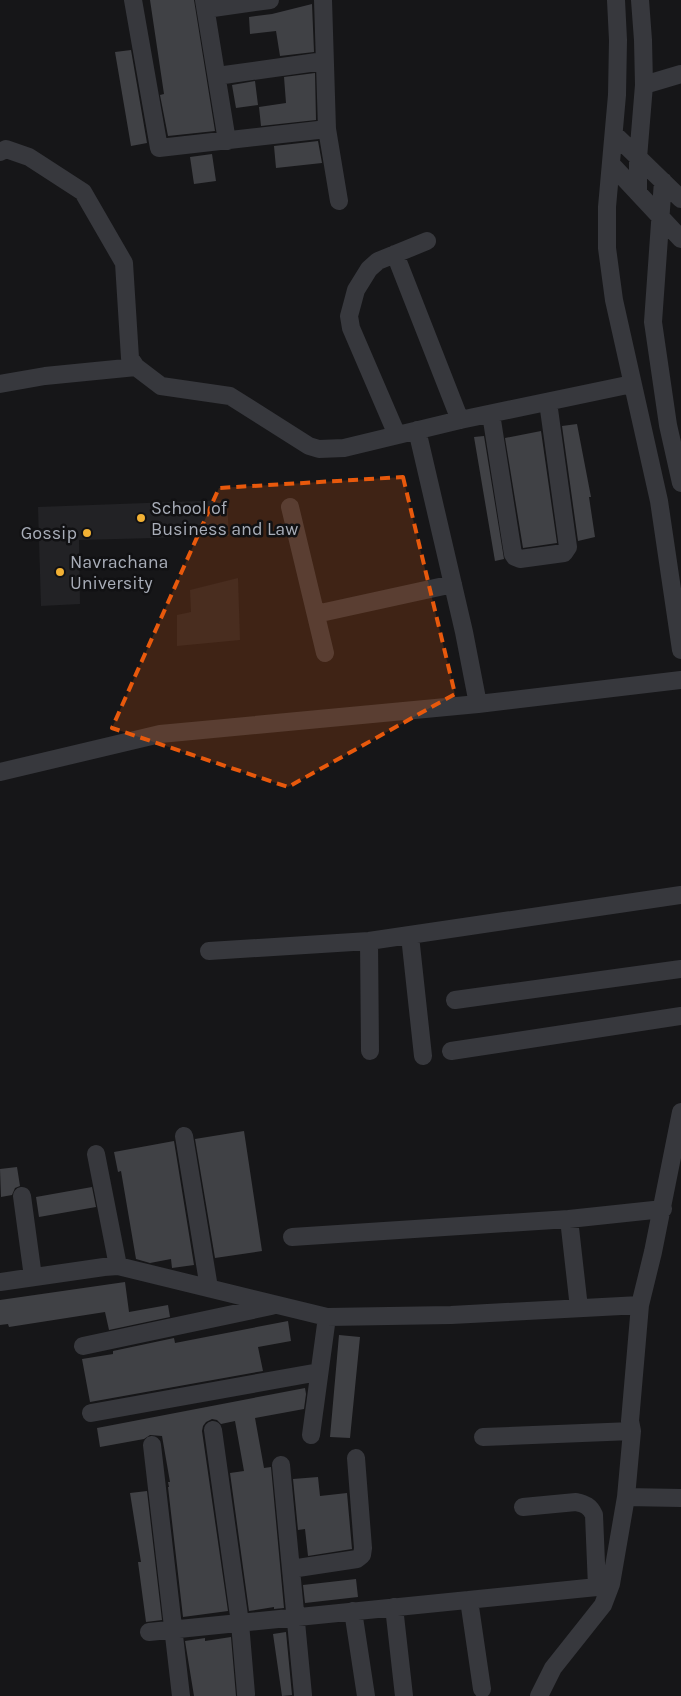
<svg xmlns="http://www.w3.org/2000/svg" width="681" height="1696" viewBox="0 0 681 1696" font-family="Karla,sans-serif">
	<rect width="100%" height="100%" fill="#161618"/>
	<!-- built -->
	<path fill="#222225" d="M 227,500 L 229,536 L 79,540 L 80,604 L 41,606 L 38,507 Z
		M 238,578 L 240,640 L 177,646 L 177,615 L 191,612 L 190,590 Z"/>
	<!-- building -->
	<path fill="#404145" d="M 150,0 L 194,0 L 215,131 L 168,136 L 160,95 L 164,94 Z
		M 312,4 L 314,52 L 280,56 L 276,31 L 250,34 L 249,17 L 272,14 Z
		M 131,50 L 147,143 L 131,146 L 115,52 Z
		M 315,73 L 316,120 L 261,126 L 259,107 L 286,103 L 284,77 Z
		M 255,81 L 258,105 L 236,108 L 232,85 Z
		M 318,141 L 322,163 L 276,168 L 274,146 Z
		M 212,154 L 216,181 L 194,184 L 190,157 Z
		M 577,424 L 591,497 L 589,497 L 595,537 L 578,541 L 562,426 Z
		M 541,431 L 557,543 L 523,548 L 505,438 Z
		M 484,436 L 504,559 L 495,561 L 474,437 Z
		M 244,1131 L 262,1251 L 215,1258 L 195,1139 Z
		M 174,1141 L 194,1265 L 172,1268 L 171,1259 L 150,1263 L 136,1259 L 121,1171 L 118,1172 L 114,1152 Z
		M 17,1167 L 20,1186 L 15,1188 L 12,1195 L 1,1197 L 0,1169 Z
		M 92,1187 L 96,1207 L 39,1217 L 36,1197 Z
		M 125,1282 L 129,1312 L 168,1305 L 170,1317 L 109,1330 L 105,1312 L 9,1327 L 8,1324 L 0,1325 L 0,1300 Z
		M 288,1321 L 291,1341 L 258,1347 L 263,1371 L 90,1402 L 82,1359 L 113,1354 L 113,1351 L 174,1338 L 175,1343 Z
		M 339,1335 L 360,1337 L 350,1438 L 330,1437 Z
		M 305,1388 L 306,1394 L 304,1409 L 255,1418 L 264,1468 L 271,1467 L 284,1608 L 274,1609 L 274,1607 L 249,1611 L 230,1473 L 244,1471 L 235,1421 L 221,1424 L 217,1420 L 212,1419 L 206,1422 L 203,1426 L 202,1431 L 228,1611 L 183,1617 L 168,1487 L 169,1487 L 168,1482 L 170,1482 L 162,1436 L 150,1435 L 144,1439 L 100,1447 L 97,1428 Z
		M 318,1477 L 320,1496 L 347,1493 L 352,1549 L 308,1556 L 305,1529 L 298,1530 L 293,1479 Z
		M 147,1491 L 162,1620 L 146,1622 L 138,1562 L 141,1562 L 130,1493 Z
		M 356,1579 L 358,1597 L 305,1603 L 303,1585 Z
		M 286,1632 L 292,1695 L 282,1696 L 273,1634 Z
		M 231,1637 L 236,1696 L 194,1696 L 185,1641 L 205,1638 L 205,1641 Z"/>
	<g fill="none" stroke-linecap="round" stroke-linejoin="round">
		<!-- minor -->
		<path stroke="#37383d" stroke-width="18" d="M 133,0 L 159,148 L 327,129
			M 204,0 L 227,141
			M 323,0 L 327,129 L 339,201
			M 616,0 L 618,40 L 617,95 L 607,207 L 607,248 L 614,300 L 659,501 L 681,650
			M 206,9 L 270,0
			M 217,76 L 324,61
			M 644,85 L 681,74
			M 614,134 L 681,199
			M 0,152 L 6,149 L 29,157 L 83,192 L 124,263 L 130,358 L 136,367 L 161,386 L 230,396 L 309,446 L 319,449 L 344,448 L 460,420 L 632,384
			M 611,164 L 681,239
			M 663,181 L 653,322 L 668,425 L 681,483
			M 638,192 L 638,158 L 644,85 L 643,40 L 640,0
			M 395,254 L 460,420
			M 0,384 L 45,376 L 136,367
			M 491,414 L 513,554 L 515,557 L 520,559 L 564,553 L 568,547 L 548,402
			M 417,430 L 464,632 L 478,704
			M 397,435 L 351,328 L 349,316 L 352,305 L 356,290 L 369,269 L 378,261 L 427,241
			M 290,507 L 325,653
			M 316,614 L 453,584
			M 0,772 L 160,734 L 478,704 L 681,680
			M 410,936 L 423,1056
			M 369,941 L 370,1051
			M 209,951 L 369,941 L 681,895
			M 455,1000 L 681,969
			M 451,1051 L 681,1016
			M 184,1136 L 209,1288
			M 96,1154 L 118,1266
			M 22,1196 L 33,1277
			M 569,1219 L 579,1308
			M 292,1237 L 569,1219 L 663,1209
			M 0,1282 L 104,1267 L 118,1266 L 327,1317 L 451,1315 L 640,1305
			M 83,1346 L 271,1306
			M 91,1413 L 319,1372
			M 213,1430 L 240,1623 L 246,1694
			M 311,1435 L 327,1317
			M 483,1437 L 632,1431
			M 152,1445 L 181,1696
			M 281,1465 L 303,1695
			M 626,1497 L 681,1498
			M 523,1507 L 576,1502 C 585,1504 590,1506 594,1515 L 597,1587
			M 291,1569 L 357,1559 L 362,1555 L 363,1548 L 356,1458
			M 469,1600 L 482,1689
			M 394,1607 L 404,1696
			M 353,1611 L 366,1696
			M 149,1632 L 597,1587 L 611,1584
			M 539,1696 L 553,1668 L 603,1605 L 611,1584 L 626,1497 L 632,1431 L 630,1421 L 640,1305 L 653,1252 L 681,1112"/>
	</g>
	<!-- marked area -->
	<path fill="#e8590c" fill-opacity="0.2" stroke="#e8590c" stroke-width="4" stroke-dasharray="10 6" stroke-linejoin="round" d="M 403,477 L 455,694 L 288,787 L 112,728 L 219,488 Z"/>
	<!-- markers -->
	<g fill="#f2b134" stroke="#111113" stroke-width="2">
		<circle cx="141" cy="518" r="5"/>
		<circle cx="87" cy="533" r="5"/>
		<circle cx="60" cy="572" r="5"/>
	</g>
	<g text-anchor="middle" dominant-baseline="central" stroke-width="5" stroke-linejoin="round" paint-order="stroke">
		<!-- poi labels -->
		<g font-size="18" fill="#a8adb8" stroke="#111113" text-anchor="start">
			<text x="151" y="508">School of<tspan x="151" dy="21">Business and Law</tspan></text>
			<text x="77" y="533" text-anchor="end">Gossip</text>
			<text x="70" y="562">Navrachana<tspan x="70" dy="21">University</tspan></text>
		</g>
	</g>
</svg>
